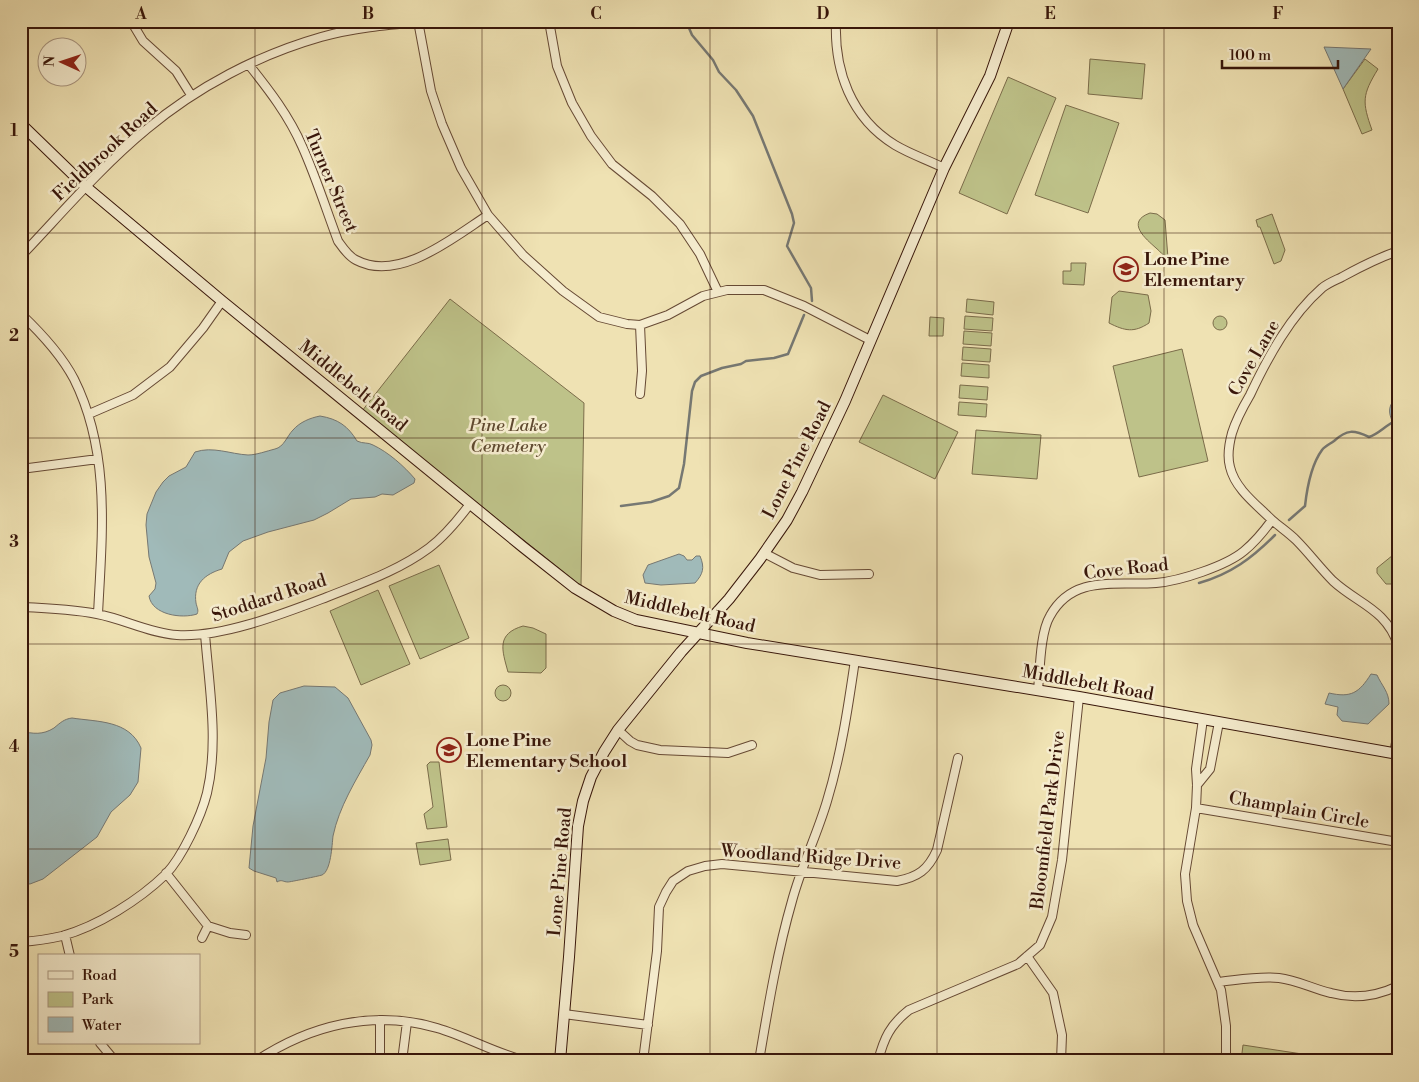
<svg xmlns="http://www.w3.org/2000/svg" width="1419" height="1082" viewBox="0 0 1419 1082" font-family="'Libre Bodoni',serif">
	<rect width="100%" height="100%" fill="#efe2b3"/>
	<filter id="stains"><feTurbulence type="fractalNoise" baseFrequency=".004" numOctaves="4"/><feColorMatrix values="0 0 0 0 .2 0 0 0 0 .09 0 0 0 0 .02 0 0 0 .5 -.17"/></filter>
	<radialGradient id="worn" r=".72"><stop offset=".6" stop-color="#630" stop-opacity="0"/><stop offset="1" stop-color="#630" stop-opacity=".3"/></radialGradient>
	<!-- green -->
	<path fill="#bec289" stroke="#7b6c4a" d="M 1090,59 L 1145,64 L 1142,99 L 1088,94 Z
		M 1365,59 L 1378,69 C 1362,95 1362,102 1372,130 L 1362,134 L 1343,89 Z
		M 1008,77 L 1056,98 L 1007,214 L 959,193 Z
		M 1066,105 L 1119,123 L 1088,213 L 1035,195 Z
		M 1150,213 L 1157,214 L 1165,220 L 1168,258 C 1163,256 1160,251 1156,248 C 1146,239 1125,222 1150,213 Z
		M 1272,214 L 1285,250 L 1281,261 L 1274,264 L 1260,227 L 1258,227 L 1256,220 Z
		M 1071,263 L 1086,263 L 1084,285 L 1063,284 L 1063,271 L 1071,271 Z
		M 1119,291 L 1148,295 L 1151,311 L 1149,323 C 1134,333 1125,331 1109,323 L 1112,297 Z
		M 450,299 L 584,403 L 581,586 L 362,411 Z
		M 967,299 L 994,302 L 993,315 L 966,312 Z
		M1213 323a7 7 0 1 1 14 0a7 7 0 1 1-14 0Z
		M 965,316 L 993,318 L 992,331 L 964,329 Z
		M 930,317 L 944,318 L 943,336 L 929,336 Z
		M 964,331 L 992,333 L 991,346 L 963,344 Z
		M 963,347 L 991,349 L 990,362 L 962,360 Z
		M 1182,349 L 1208,461 L 1139,477 L 1113,366 Z
		M 962,363 L 989,365 L 989,378 L 961,376 Z
		M 960,385 L 988,387 L 987,400 L 959,398 Z
		M 883,395 L 958,432 L 935,479 L 859,442 Z
		M 959,402 L 987,404 L 986,417 L 958,415 Z
		M 976,430 L 1041,435 L 1037,479 L 972,474 Z
		M 1398,551 L 1398,579 L 1391,584 L 1386,584 L 1377,573 L 1377,568 Z
		M 439,565 L 469,638 L 420,659 L 389,586 Z
		M 378,590 L 410,664 L 361,685 L 330,611 Z
		M 523,626 L 533,628 L 546,634 L 546,668 L 541,673 L 508,672 C 502,650 496,634 523,626 Z
		M495 693a8 8 0 1 1 16 0a8 8 0 1 1-16 0Z
		M 430,762 L 439,762 L 447,827 L 427,829 L 424,814 L 433,807 L 427,765 Z
		M 448,839 L 451,860 L 420,865 L 416,843 Z
		M 1243,1045 L 1348,1061 L 1241,1061 Z"/>
	<!-- water -->
	<path fill="#a0bab9" stroke="#767873" d="M 1324,47 L 1371,49 L 1343,89 Z
		M 1398,396 L 1398,431 C 1390,418 1384,408 1398,396 Z
		M 320,416 C 338,419 348,426 357,441 C 363,444 368,442 373,445 C 388,452 404,466 415,479 L 414,483 L 393,495 L 382,494 L 375,497 L 351,499 L 328,513 L 314,520 L 268,532 L 243,541 L 229,552 L 222,569 C 205,574 193,584 196,603 C 197,608 199,610 197,614 C 182,619 152,615 149,596 L 155,589 L 156,583 L 149,557 L 146,525 L 147,514 L 156,492 L 163,482 L 169,476 L 186,467 L 195,452 C 213,446 230,454 248,455 C 256,455 267,451 275,449 C 284,447 287,436 293,430 C 300,422 310,418 320,416 Z
		M 679,554 L 684,556 L 687,560 L 692,560 L 696,556 L 700,556 C 705,568 703,574 695,583 L 661,585 L 645,583 L 643,575 L 648,565 Z
		M 1371,674 L 1377,675 C 1382,686 1389,692 1389,704 L 1368,724 L 1342,721 L 1337,715 L 1338,707 L 1325,704 L 1329,693 C 1351,698 1359,693 1371,674 Z
		M 304,686 L 335,687 L 348,698 L 371,740 L 372,745 L 370,755 C 356,780 339,807 333,836 C 332,845 331,871 322,875 C 319,876 290,882 288,882 C 283,882 282,879 277,882 L 276,878 L 254,871 L 249,868 L 253,826 L 266,758 L 269,722 L 273,700 L 280,693 Z
		M 72,718 C 98,722 129,720 141,748 L 138,782 L 130,795 L 111,812 L 97,837 L 43,879 L 30,884 L 21,883 L 21,731 C 33,734 43,735 54,728 C 60,723 64,719 72,718 Z"/>
	<g fill="none" stroke-linecap="round" stroke-linejoin="round">
		<!-- stream -->
		<path stroke="#767873" stroke-width="2.5" d="M 686,21 L 692,35 L 713,60 L 719,72 L 736,90 L 753,116 L 792,214 L 794,223 L 787,246 L 811,288 L 812,301
			M 621,506 L 651,502 L 669,496 L 679,488 L 684,464 L 692,391 L 695,382 L 701,376 L 722,368 L 741,364 L 746,361 L 774,358 L 788,354 L 804,315
			M 1289,520 L 1305,506 C 1307,488 1311,465 1322,450 C 1325,446 1330,444 1334,441 C 1347,429 1354,430 1369,437 C 1378,434 1384,427 1393,422
			M 1199,583 C 1231,574 1252,558 1275,535"/>
		<defs>
			<path id="street" d="M 131,21 L 143,41 L 176,71 L 191,95
				M 418,21 L 431,91 L 442,124 L 461,168 L 488,215 L 523,255 L 563,291 L 599,317 L 627,324 L 640,325 L 668,315 L 703,296 L 727,290 L 764,290 L 804,306 L 870,340
				M 549,21 L 557,66 L 572,103 L 591,136 L 612,164 L 652,196 L 680,224 L 700,254 L 718,292
				M 836,21 C 834,71 851,118 895,145 C 910,154 928,160 944,168
				M 249,65 C 269,90 289,116 302,146 C 316,177 326,209 338,241 C 343,248 348,256 356,260 C 399,283 454,237 488,215
				M 21,256 C 62,213 101,167 147,129 C 197,87 258,55 321,37 C 353,28 386,25 419,22
				M 21,314 C 41,333 61,354 74,379 C 111,453 102,534 98,614
				M 640,394 L 642,371 L 640,325
				M 89,414 L 133,395 L 170,367 L 203,328 L 222,301
				M 21,469 L 98,459
				M 1272,520 C 1257,505 1235,489 1230,467 C 1227,456 1229,444 1232,433 C 1236,420 1243,407 1250,395 C 1268,357 1290,316 1322,288 C 1328,283 1336,280 1342,277 C 1360,267 1378,258 1398,251
				M 764,553 L 793,568 L 820,575 L 869,574
				M 21,607 C 46,608 72,609 97,614 C 124,619 149,633 177,635 C 222,638 285,613 327,597 C 362,583 398,571 429,548 C 445,536 458,520 470,504
				M 1038,690 C 1040,670 1040,633 1050,616 C 1073,574 1116,586 1156,583 C 1180,581 1226,566 1244,551 C 1255,542 1264,531 1272,520 C 1280,527 1289,533 1296,540 C 1309,553 1320,568 1333,581 C 1358,604 1386,609 1398,645
				M 1203,719 L 1196,769 L 1197,785 L 1196,808 L 1185,874 L 1187,901 L 1193,925 L 1221,990 L 1226,1026 L 1226,1061
				M 618,730 L 630,741 L 637,745 L 660,750 L 728,753 L 752,745
				M 1394,754 L 1398,731
				M 1197,785 L 1210,769 L 1219,722
				M 1196,808 L 1398,842
				M 166,873 L 208,926 L 230,933 L 246,935
				M 65,935 L 70,956
				M 202,938 L 208,926
				M 21,942 C 35,941 49,939 62,936 C 98,926 139,900 166,874 C 182,857 201,817 207,793 C 219,742 209,686 205,634
				M 1027,956 L 1053,993 L 1062,1035 L 1061,1061
				M 1218,982 C 1238,980 1258,976 1279,978 C 1297,980 1313,989 1331,993 C 1353,999 1377,996 1398,986
				M 564,1014 L 648,1025
				M 100,1043 L 115,1061
				M 256,1061 C 310,1025 374,1009 437,1028 C 468,1037 496,1054 527,1061
				M 380,1061 L 380,1020
				M 402,1061 L 407,1022
				M 643,1061 L 657,951 L 659,907 L 666,892 L 673,881 L 688,871 L 705,866 L 722,864 L 897,881 C 918,877 928,870 937,850 L 958,758
				M 759,1061 C 768,1008 777,953 792,901 C 801,867 817,835 827,801 C 841,755 848,708 855,660
				M 878,1061 C 884,1038 890,1025 909,1010 L 1018,964 L 1040,945 L 1052,917 L 1062,860 L 1079,697"/>
			<path id="secondary" d="M 21,124 L 86,187 L 222,301 L 523,547 L 575,588 L 614,611 L 636,620 L 747,643 L 1079,697 L 1398,754
				M 560,1061 L 569,957 L 578,826 L 583,801 L 591,777 L 604,752 L 618,730 L 681,652 L 729,599 L 760,559 L 787,520 L 802,492 L 845,401 L 944,168 L 990,76 L 1009,21"/>
		</defs>
		<!-- street casing -->
		<use href="#street" stroke="#664934" stroke-width="10"/>
		<!-- secondary casing -->
		<use href="#secondary" stroke="#38160a" stroke-width="12"/>
		<!-- street -->
		<use href="#street" stroke="#f5ecce" stroke-width="8"/>
		<!-- secondary -->
		<use href="#secondary" stroke="#f5ecce" stroke-width="10"/>
	</g>
	<!-- grid -->
	<path fill="none" stroke="#38160a" stroke-width="1" stroke-opacity="0.55" d="M 255,21 L 255,1061M 482,21 L 482,1061M 710,21 L 710,1061M 937,21 L 937,1061M 1164,21 L 1164,1061M 21,233 L 1398,233M 21,438 L 1398,438M 21,644 L 1398,644M 21,849 L 1398,849"/>
	<!-- icons -->
	<defs>
		<symbol id="school-ring" viewBox="-11 -11 22 22"><circle r="9.5" fill="#f5ecce" stroke="#8f2418" stroke-width="1.5"/><path d="M0-5L7-2L0 1L-7-2ZM-4 1L0 2.5L4 1V4Q0 6-4 4Z" fill="#8f2418"/></symbol>
	</defs>
	<g fill-rule="evenodd">
		<use href="#school-ring" x="1112" y="255" width="28" height="28"/>
		<use href="#school-ring" x="435" y="736" width="28" height="28"/>
	</g>
	<g text-anchor="middle" dominant-baseline="central" stroke-width="5" stroke-linejoin="round" paint-order="stroke">
		<!-- street labels -->
		<g font-size="18" fill="#38160a" stroke="#f5ecce">
			<text transform="translate(105 152) rotate(-43)">Fieldbrook Road</text>
			<text transform="translate(331 181) rotate(67)">Turner Street</text>
			<text transform="translate(1254 358) rotate(-60)">Cove Lane</text>
			<text transform="translate(353 386) rotate(39)">Middlebelt Road</text>
			<text transform="translate(797 460) rotate(-63)">Lone Pine Road</text>
			<text transform="translate(1126 569) rotate(-6)">Cove Road</text>
			<text transform="translate(269 598) rotate(-18)">Stoddard Road</text>
			<text transform="translate(690 612) rotate(13)">Middlebelt Road</text>
			<text transform="translate(1088 683) rotate(10)">Middlebelt Road</text>
			<text transform="translate(1299 810) rotate(10)">Champlain Circle</text>
			<text transform="translate(1048 820) rotate(-83)">Bloomfield Park Drive</text>
			<text transform="translate(811 857) rotate(4)">Woodland Ridge Drive</text>
			<text transform="translate(560 872) rotate(-85)">Lone Pine Road</text>
		</g>
		<!-- poi labels -->
		<g font-size="18" font-weight="bold" fill="#38160a" stroke="#f5ecce" text-anchor="start">
			<text x="1144" y="259">Lone Pine<tspan x="1144" dy="21">Elementary</tspan></text>
			<text x="466" y="740">Lone Pine<tspan x="466" dy="21">Elementary School</tspan></text>
		</g>
		<!-- park labels -->
		<g font-size="18" font-style="italic" fill="#604a30" stroke="#f5ecce">
			<text x="508" y="425">Pine Lake<tspan x="508" dy="21">Cemetery</tspan></text>
		</g>
	</g>
	<!-- margin -->
	<rect width="1419" height="1082" fill="none" stroke="#efe2b3" stroke-width="55"/>
	<!-- legend -->
	<rect x="38" y="954" width="162" height="90" fill="#f5ecce" stroke="#a99680"/>
	<rect x="48" y="971" width="25" height="8" fill="#f5ecce" stroke="#a99680"/>
	<text x="82" y="980" font-size="15" fill="#38160a">Road</text>
	<rect x="48" y="992" width="25" height="15" fill="#bec289" stroke="#a99680"/>
	<text x="82" y="1004" font-size="15" fill="#38160a">Park</text>
	<rect x="48" y="1017" width="25" height="15" fill="#a0bab9" stroke="#a99680"/>
	<text x="82" y="1030" font-size="15" fill="#38160a">Water</text>
	<!-- north arrow -->
	<g transform="translate(62 62) rotate(273)"><circle r="24" fill="#f5ecce" stroke="#a99680"/>
	<path d="M0-4L9 19L0 12L-9 19Z" fill="#8f2418"/>
	<text y="-8" font-size="14" font-weight="bold" text-anchor="middle" fill="#38160a">N</text>
	</g>
	<!-- scale -->
	<path d="M1222 60v8h116v-8" fill="none" stroke="#38160a" stroke-width="2.5"/>
	<text x="1229" y="60" font-size="15" fill="#38160a" stroke="#f5ecce" stroke-width="4" paint-order="stroke">100 m</text>
	<rect x="28" y="28" width="1364" height="1026" fill="none" stroke="#38160a" stroke-width="2"/>
	<g font-size="16" text-anchor="middle" font-weight="bold" fill="#38160a">
		<text x="141" y="19">A</text>
		<text x="368" y="19">B</text>
		<text x="596" y="19">C</text>
		<text x="823" y="19">D</text>
		<text x="1050" y="19">E</text>
		<text x="1278" y="19">F</text>
		<text x="14" y="136">1</text>
		<text x="14" y="341">2</text>
		<text x="14" y="547">3</text>
		<text x="14" y="752">4</text>
		<text x="14" y="957">5</text>
	</g>
	<rect width="100%" height="100%" filter="url(#stains)"/>
	<rect width="100%" height="100%" fill="url(#worn)"/>
</svg>
